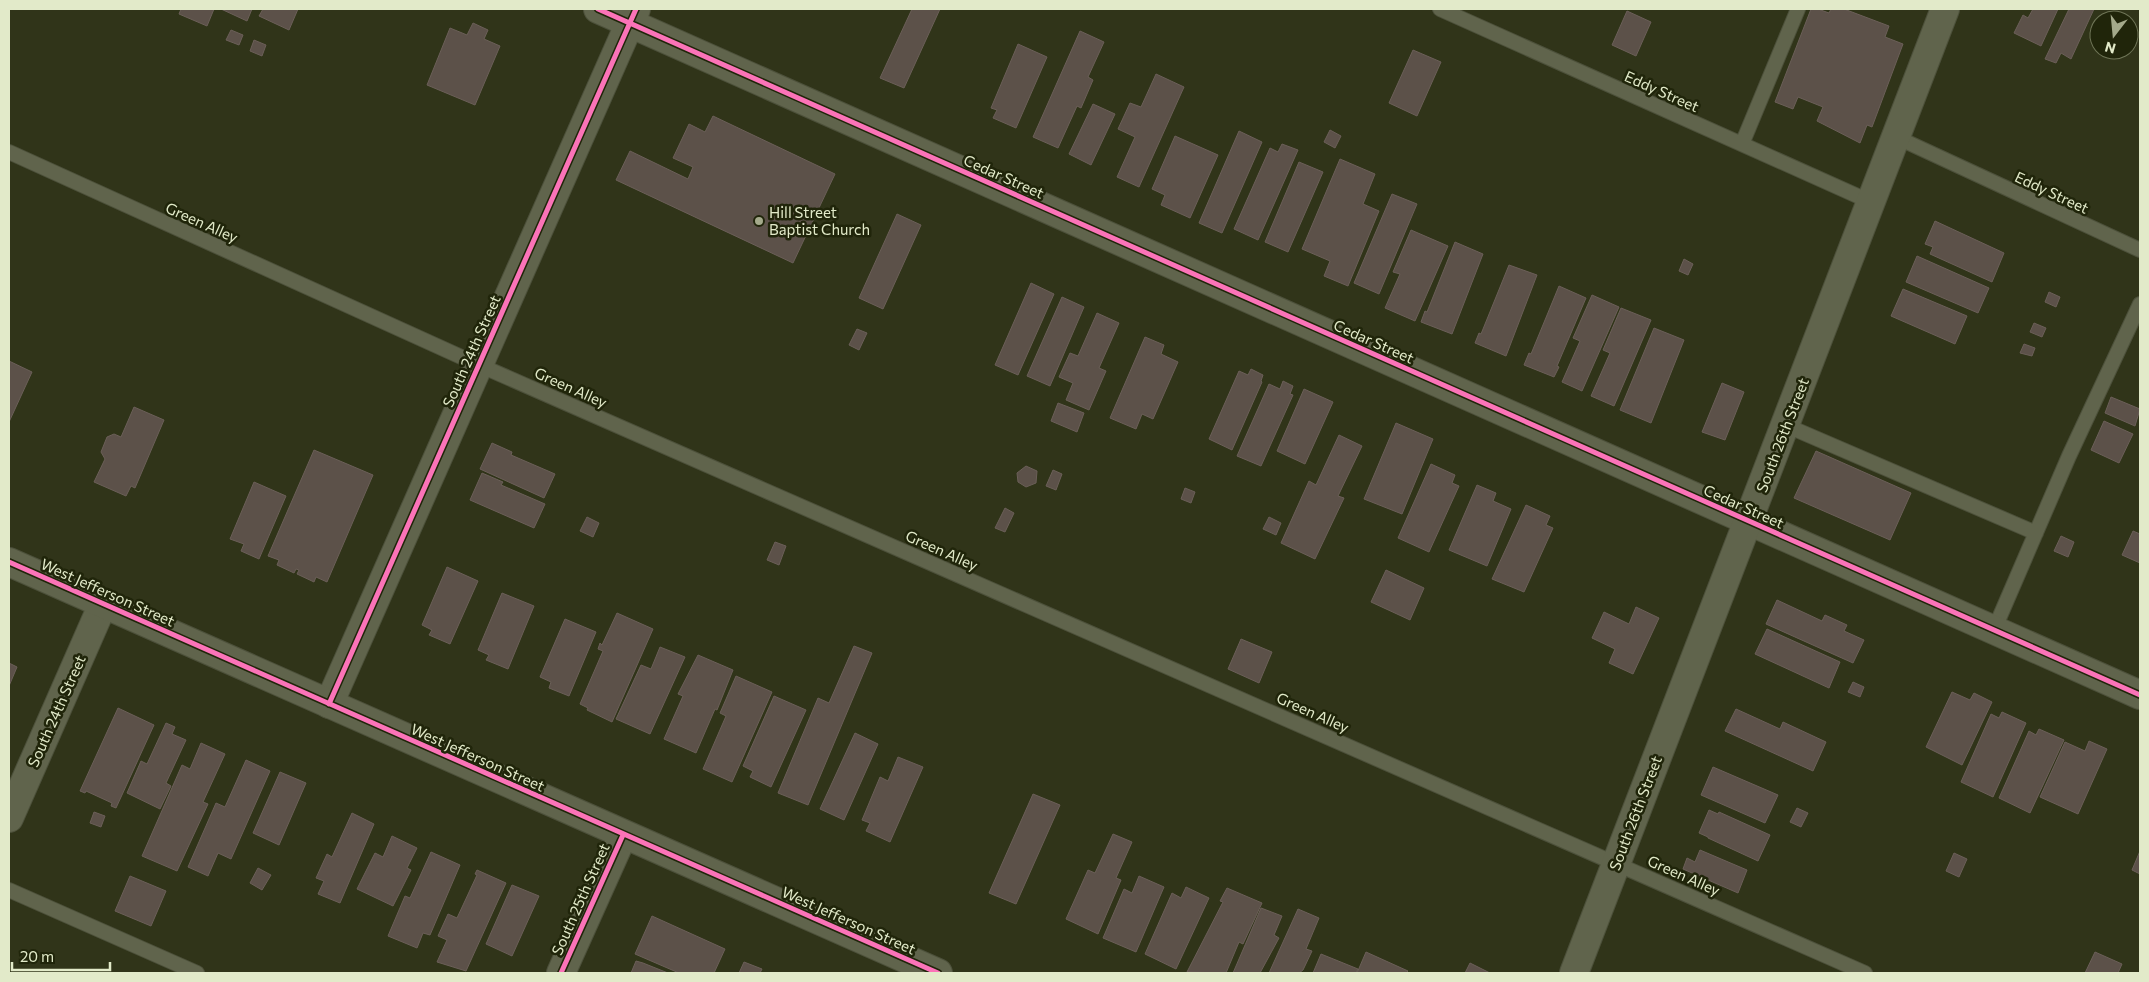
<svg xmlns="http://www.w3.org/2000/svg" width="2149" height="982" viewBox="0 0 2149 982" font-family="Commissioner,sans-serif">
	<rect width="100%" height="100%" fill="#303419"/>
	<!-- building -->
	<path fill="#5c5149" stroke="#6b5f58" d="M 181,9 L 214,9 L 207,26 L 179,14 Z
		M 221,9 L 252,9 L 247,21 Z
		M 263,9 L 298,9 L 289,30 L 259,16 Z
		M 912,9 L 940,9 L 904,88 L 880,78 Z
		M 1811,9 L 1818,9 L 1829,13 L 1831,9 L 1844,9 L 1889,26 L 1885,37 L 1903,44 L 1872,127 L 1867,125 L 1860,143 L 1817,121 L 1823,107 L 1798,97 L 1793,109 L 1775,102 Z
		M 2033,9 L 2058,9 L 2041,46 L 2014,33 L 2023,15 L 2028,18 Z
		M 2069,9 L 2094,9 L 2071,59 L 2061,53 L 2056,63 L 2045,59 Z
		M 1627,11 L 1651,22 L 1636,56 L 1612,45 Z
		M 473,23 L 488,30 L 484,39 L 500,46 L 475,105 L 427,85 L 450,28 L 467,35 Z
		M 231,30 L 243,35 L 239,45 L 226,40 Z
		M 1080,31 L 1104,42 L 1088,77 L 1093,80 L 1081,108 L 1077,106 L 1058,148 L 1033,137 Z
		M 254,40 L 266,45 L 262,56 L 250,51 Z
		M 1018,44 L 1047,57 L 1016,128 L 993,118 L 997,110 L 991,108 Z
		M 1413,50 L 1441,62 L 1417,116 L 1389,103 Z
		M 1156,74 L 1184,87 L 1139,187 L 1117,177 L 1135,137 L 1118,129 L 1130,103 L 1141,107 Z
		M 1093,104 L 1115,114 L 1091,165 L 1069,154 Z
		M 713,116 L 835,174 L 793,263 L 616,180 L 630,151 L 688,179 L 693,167 L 673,158 L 689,124 L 705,132 Z
		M 1330,130 L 1341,136 L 1335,148 L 1324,142 Z
		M 1239,131 L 1262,142 L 1222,233 L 1199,223 Z
		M 1175,136 L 1218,155 L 1190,218 L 1161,205 L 1165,195 L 1152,189 Z
		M 1282,144 L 1298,150 L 1258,240 L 1234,229 L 1270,148 L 1278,152 Z
		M 1340,159 L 1375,174 L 1363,204 L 1379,211 L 1348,286 L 1324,276 L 1330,261 L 1302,249 Z
		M 1299,162 L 1323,172 L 1288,252 L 1265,242 Z
		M 1392,194 L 1417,204 L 1379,294 L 1354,283 Z
		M 897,214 L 921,225 L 883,309 L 859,298 Z
		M 1935,221 L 2004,253 L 1992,282 L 1930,254 L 1933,247 L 1925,244 Z
		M 1411,230 L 1448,246 L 1415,321 L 1385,308 L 1400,274 L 1393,272 Z
		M 1455,242 L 1483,254 L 1452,334 L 1421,322 L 1425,311 L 1427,312 Z
		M 1917,256 L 1989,288 L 1978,313 L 1906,282 Z
		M 1684,259 L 1693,264 L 1688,275 L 1679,271 Z
		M 1509,265 L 1537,275 L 1506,356 L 1475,343 L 1479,333 L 1481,334 Z
		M 1031,283 L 1054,294 L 1018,375 L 995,365 Z
		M 1559,286 L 1586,298 L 1557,366 L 1559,367 L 1554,377 L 1524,365 L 1529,353 L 1531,354 Z
		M 1903,289 L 1967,316 L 1955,344 L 1891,316 Z
		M 2049,292 L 2060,297 L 2056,307 L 2045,302 Z
		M 1592,295 L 1619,307 L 1582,391 L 1562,382 L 1580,341 L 1573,338 Z
		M 1062,297 L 1084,307 L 1050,386 L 1027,376 Z
		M 1621,308 L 1651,320 L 1614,406 L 1591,396 L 1610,353 L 1603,350 Z
		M 1097,313 L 1119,323 L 1099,368 L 1106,371 L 1089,410 L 1066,400 L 1073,383 L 1059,377 L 1070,353 L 1078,356 Z
		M 2034,323 L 2046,328 L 2042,337 L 2030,332 Z
		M 1654,328 L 1684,340 L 1651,423 L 1620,410 Z
		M 857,329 L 867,333 L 859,350 L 849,345 Z
		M 1145,337 L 1164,345 L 1161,354 L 1178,362 L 1153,419 L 1142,414 L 1136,429 L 1110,418 Z
		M 2024,344 L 2035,348 L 2032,356 L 2020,353 Z
		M 9,361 L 32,372 L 9,422 Z
		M 1251,369 L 1263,375 L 1261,381 L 1262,382 L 1232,450 L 1209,439 L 1239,371 L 1248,375 Z
		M 1283,381 L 1293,386 L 1290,394 L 1293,395 L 1261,466 L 1237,456 L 1269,384 L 1280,389 Z
		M 1722,383 L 1744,392 L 1725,440 L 1702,432 Z
		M 1304,389 L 1333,402 L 1305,464 L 1277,451 Z
		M 2111,397 L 2140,409 L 2135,426 L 2105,413 Z
		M 1058,403 L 1084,413 L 1077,432 L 1051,421 Z
		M 134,407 L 164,420 L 135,488 L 131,486 L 126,496 L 94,482 L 105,459 L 101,452 L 107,437 L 114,434 L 121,437 Z
		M 2104,421 L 2133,434 L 2119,463 L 2091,450 Z
		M 1396,423 L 1433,439 L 1402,514 L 1364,499 Z
		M 1339,435 L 1362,446 L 1338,496 L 1344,498 L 1315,559 L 1281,543 L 1309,481 L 1316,485 Z
		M 492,443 L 512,452 L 511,455 L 555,474 L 544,498 L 480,469 Z
		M 314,450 L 373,475 L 327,582 L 316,577 L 314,582 L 297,574 L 299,570 L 296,569 L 294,573 L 277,565 L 279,560 L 268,556 Z
		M 1816,451 L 1911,493 L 1890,540 L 1794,498 Z
		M 1431,464 L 1455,475 L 1452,483 L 1459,486 L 1429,552 L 1398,538 Z
		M 1026,466 L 1037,471 L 1036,483 L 1026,487 L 1018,482 L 1017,473 Z
		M 1053,470 L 1062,474 L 1056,490 L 1046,486 Z
		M 482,473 L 503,482 L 501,485 L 545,504 L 534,528 L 470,500 Z
		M 254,482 L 286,496 L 259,559 L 241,551 L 244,544 L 230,539 Z
		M 1477,485 L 1496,493 L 1493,501 L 1511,509 L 1487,566 L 1449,550 Z
		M 1185,488 L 1195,492 L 1191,503 L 1181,499 Z
		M 1526,505 L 1550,516 L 1546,525 L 1553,528 L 1524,592 L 1492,579 Z
		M 1005,508 L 1014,513 L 1005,532 L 995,528 Z
		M 587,517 L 599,523 L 593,537 L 580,531 Z
		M 1269,517 L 1281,523 L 1276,535 L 1263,529 Z
		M 2133,531 L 2140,534 L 2140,563 L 2122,555 Z
		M 2061,536 L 2074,542 L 2068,557 L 2054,551 Z
		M 775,542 L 786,546 L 779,565 L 767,560 Z
		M 447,567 L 478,581 L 450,644 L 429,635 L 432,630 L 422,625 Z
		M 1386,570 L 1424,588 L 1410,620 L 1371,602 Z
		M 502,593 L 534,606 L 508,669 L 486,660 L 489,655 L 478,650 Z
		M 1777,600 L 1822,621 L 1825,615 L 1847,625 L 1844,631 L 1864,640 L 1853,663 L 1766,624 Z
		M 1636,607 L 1659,618 L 1633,674 L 1609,663 L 1615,649 L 1592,638 L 1604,612 L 1629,624 Z
		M 617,613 L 653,629 L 612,722 L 587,710 L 588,708 L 580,704 L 603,651 L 598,649 L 600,643 L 602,645 Z
		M 565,619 L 596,632 L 569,696 L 549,688 L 551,682 L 540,677 Z
		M 1767,629 L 1840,662 L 1829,688 L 1755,654 Z
		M 1241,639 L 1272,652 L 1259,683 L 1228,669 Z
		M 854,646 L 872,653 L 808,805 L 778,793 L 818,698 L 829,703 Z
		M 660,647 L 685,657 L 650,734 L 616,719 L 641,665 L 651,669 Z
		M 698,655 L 733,670 L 717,710 L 715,709 L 696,753 L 664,739 L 683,696 L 678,694 Z
		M 9,663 L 17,667 L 9,686 Z
		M 736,676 L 772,692 L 732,782 L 703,769 L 726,716 L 720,713 Z
		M 1853,682 L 1864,687 L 1860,697 L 1848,692 Z
		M 1952,692 L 1970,700 L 1974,693 L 1992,702 L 1962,765 L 1926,747 Z
		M 774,696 L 806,710 L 771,787 L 750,777 L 753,771 L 743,766 Z
		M 118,708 L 154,725 L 116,808 L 111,806 L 112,803 L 86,791 L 85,793 L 80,791 Z
		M 1736,709 L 1780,729 L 1783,722 L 1826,742 L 1813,771 L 1725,731 Z
		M 2002,712 L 2026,723 L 1993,797 L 1961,782 L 1991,714 L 1999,718 Z
		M 166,723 L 175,727 L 172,734 L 186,740 L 166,783 L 171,786 L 160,809 L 127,793 L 141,761 L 147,764 Z
		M 2039,729 L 2064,740 L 2030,813 L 1999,798 L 2029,731 L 2036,735 Z
		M 855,733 L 878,744 L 844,820 L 820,809 Z
		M 2089,741 L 2107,749 L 2078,814 L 2040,797 L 2065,742 L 2085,751 Z
		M 201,743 L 225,754 L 203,802 L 208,804 L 177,871 L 142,856 L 182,765 L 190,769 Z
		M 898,757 L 923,767 L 890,842 L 866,831 L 870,823 L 862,820 L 880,777 L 888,781 Z
		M 246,760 L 270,771 L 231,859 L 218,853 L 208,876 L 188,867 L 216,803 L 225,807 Z
		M 1713,767 L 1778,795 L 1765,823 L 1701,795 Z
		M 280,772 L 306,783 L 279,845 L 253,833 Z
		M 1033,794 L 1060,805 L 1016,904 L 989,893 Z
		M 1797,808 L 1808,813 L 1801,827 L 1790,822 Z
		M 1709,810 L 1718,814 L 1719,812 L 1770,835 L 1758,861 L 1708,838 L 1708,837 L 1699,833 Z
		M 94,812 L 105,816 L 101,827 L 90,823 Z
		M 352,813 L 374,824 L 340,903 L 318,894 L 324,881 L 316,878 L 327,854 L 332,857 Z
		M 1113,834 L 1132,842 L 1116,878 L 1121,880 L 1098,934 L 1066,919 L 1088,870 L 1095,873 Z
		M 392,836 L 417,848 L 407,868 L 411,870 L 393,906 L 357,889 L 375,853 L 383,857 Z
		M 1700,850 L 1747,870 L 1738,893 L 1683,869 L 1687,858 L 1695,862 Z
		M 2140,851 L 2140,874 L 2132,870 Z
		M 431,852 L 460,865 L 430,935 L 423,933 L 417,948 L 388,936 L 405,896 L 410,898 Z
		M 1954,853 L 1967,859 L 1959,877 L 1946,871 Z
		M 258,868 L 271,875 L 262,890 L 250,883 Z
		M 477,870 L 506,883 L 466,971 L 437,962 L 447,940 L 438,936 L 448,914 L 457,918 L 477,875 L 475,874 Z
		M 130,876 L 166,891 L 151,926 L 115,911 Z
		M 1139,876 L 1164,887 L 1136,952 L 1103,938 L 1124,889 L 1132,893 Z
		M 512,885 L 539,896 L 512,956 L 486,944 Z
		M 1186,887 L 1209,898 L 1176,969 L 1145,954 L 1172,893 L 1181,898 Z
		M 1227,888 L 1262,903 L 1243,944 L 1239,942 L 1226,973 L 1187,972 L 1223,902 L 1220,901 Z
		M 1261,908 L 1282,916 L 1274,935 L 1279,938 L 1260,973 L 1233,973 Z
		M 1298,909 L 1319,918 L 1306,949 L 1312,951 L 1303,970 L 1299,973 L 1269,973 Z
		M 652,916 L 725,949 L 714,973 L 679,973 L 635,954 Z
		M 1366,952 L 1408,971 L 1406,973 L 1357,973 Z
		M 2095,952 L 2122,964 L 2118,973 L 2085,973 Z
		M 1321,954 L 1358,969 L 1356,973 L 1313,973 Z
		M 636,961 L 643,963 L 668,973 L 631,973 Z
		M 744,962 L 762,969 L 760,973 L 739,973 Z
		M 1470,963 L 1490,973 L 1465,973 Z"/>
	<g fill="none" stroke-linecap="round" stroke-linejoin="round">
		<defs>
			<path id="service" d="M 1440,9 L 1871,202
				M 1896,137 L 2140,250
				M 1742,144 L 1798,9
				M 9,152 L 479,365 L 1865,973
				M 1785,425 L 2036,533
				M 1994,630 L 2069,456 L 2140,304
				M 9,890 L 197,973"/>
			<path id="minor" d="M 598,9 L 2140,695
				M 329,704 L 636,9
				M 9,818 L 103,604
				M 561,973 L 623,835"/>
			<path id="tertiary" d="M 9,562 L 938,973
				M 1574,973 L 1945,9"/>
		</defs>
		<!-- service casing -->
		<use href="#service" stroke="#4d513b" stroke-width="16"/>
		<!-- minor casing -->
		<use href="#minor" stroke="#4d513b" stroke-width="30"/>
		<!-- tertiary casing -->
		<use href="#tertiary" stroke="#4d513b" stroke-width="30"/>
		<!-- service -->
		<use href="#service" stroke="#60644c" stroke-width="14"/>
		<!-- minor -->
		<use href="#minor" stroke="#60644c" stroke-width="28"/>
		<!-- tertiary -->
		<use href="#tertiary" stroke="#60644c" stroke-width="28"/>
		<defs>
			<path id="cycleway" d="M 598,9 L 2140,695
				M 9,562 L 938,973
				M 329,704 L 636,9
				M 561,973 L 623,835"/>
		</defs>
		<!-- cycleway casing -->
		<use href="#cycleway" stroke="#20250a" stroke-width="8"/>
		<!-- cycleway -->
		<use href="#cycleway" stroke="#fb73b8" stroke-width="5"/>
	</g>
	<!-- markers -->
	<circle fill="#a4aa8b" stroke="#20250a" stroke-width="2" cx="759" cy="221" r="5"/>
	<g text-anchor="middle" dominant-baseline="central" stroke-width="5" stroke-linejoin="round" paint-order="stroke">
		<!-- street labels -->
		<g font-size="15" fill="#e2eac9" stroke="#20250a">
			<text transform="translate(1662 91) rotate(24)">Eddy Street</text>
			<text transform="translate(1004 176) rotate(24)">Cedar Street</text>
			<text transform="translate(2052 192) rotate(25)">Eddy Street</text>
			<text transform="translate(202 222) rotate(24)">Green Alley</text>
			<text transform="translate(1374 341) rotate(24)">Cedar Street</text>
			<text transform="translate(471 351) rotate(-66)">South 24th Street</text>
			<text transform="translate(571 387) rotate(24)">Green Alley</text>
			<text transform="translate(1782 435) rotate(-69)">South 26th Street</text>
			<text transform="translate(1744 506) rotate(24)">Cedar Street</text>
			<text transform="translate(942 550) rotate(24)">Green Alley</text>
			<text transform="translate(108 592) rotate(24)">West Jefferson Street</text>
			<text transform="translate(56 711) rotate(-66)">South 24th Street</text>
			<text transform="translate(1313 712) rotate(24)">Green Alley</text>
			<text transform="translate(478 757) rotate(24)">West Jefferson Street</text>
			<text transform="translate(1635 813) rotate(-69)">South 26th Street</text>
			<text transform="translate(1684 875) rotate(24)">Green Alley</text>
			<text transform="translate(580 899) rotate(-66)">South 25th Street</text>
			<text transform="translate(849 920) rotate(24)">West Jefferson Street</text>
		</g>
		<!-- poi labels -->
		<g font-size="15" fill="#e2eac9" stroke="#20250a" text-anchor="start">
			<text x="769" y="212">Hill Street<tspan x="769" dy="17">Baptist Church</tspan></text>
		</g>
	</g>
	<!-- border -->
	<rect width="2149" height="982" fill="none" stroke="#e2eac9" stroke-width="20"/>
	<!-- north arrow -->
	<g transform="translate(2114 35) rotate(196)"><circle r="24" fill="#20250a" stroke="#6e7456"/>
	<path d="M0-4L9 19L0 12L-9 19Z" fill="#a4aa8b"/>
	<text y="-8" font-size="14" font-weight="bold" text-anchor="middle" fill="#e2eac9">N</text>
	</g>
	<!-- scale -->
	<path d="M12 962v8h98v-8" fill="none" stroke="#e2eac9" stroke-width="2.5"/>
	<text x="20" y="962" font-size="15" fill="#e2eac9" stroke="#20250a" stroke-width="4" paint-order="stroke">20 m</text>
</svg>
